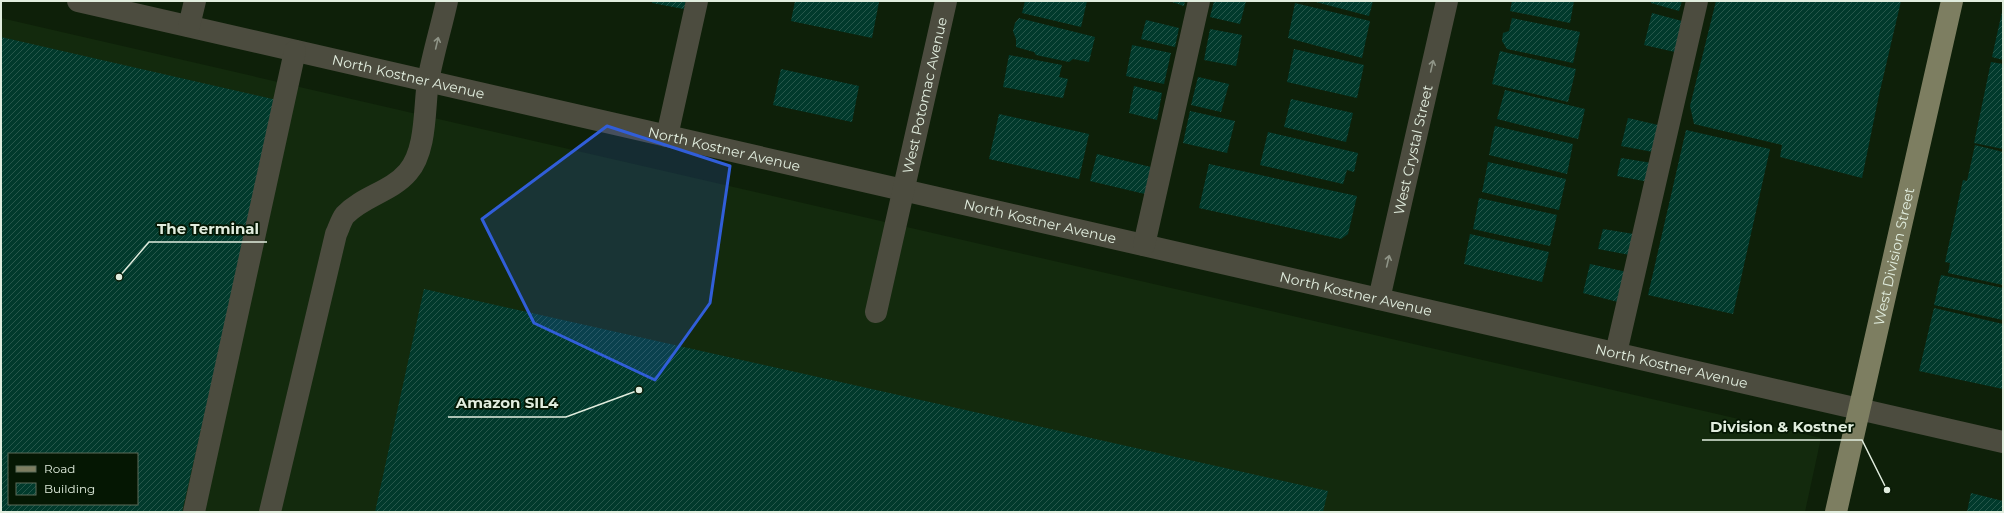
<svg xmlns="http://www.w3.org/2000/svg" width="2004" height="513" viewBox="0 0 2004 513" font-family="Montserrat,sans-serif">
	<defs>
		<pattern id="building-hatch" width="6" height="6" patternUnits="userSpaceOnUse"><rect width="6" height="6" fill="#013a2c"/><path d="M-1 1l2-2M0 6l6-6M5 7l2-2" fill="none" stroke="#26574a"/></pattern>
	</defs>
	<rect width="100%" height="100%" fill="#0e2009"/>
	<!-- built -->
	<path fill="#132a0d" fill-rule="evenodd" d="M 1,18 L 1821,438 L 1805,512 L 1,512 ZM 9,454 L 137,454 L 137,504 L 9,504 Z"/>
	<!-- building -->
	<path fill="url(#building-hatch)" fill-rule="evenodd" d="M 652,1 L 686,1 L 684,9 L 652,3 Z
		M 795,1 L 879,2 L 872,38 L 791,21 Z
		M 1025,1 L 1087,1 L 1081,27 L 1022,13 Z
		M 1169,1 L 1185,1 L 1184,6 Z
		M 1214,1 L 1246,1 L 1240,24 L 1210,17 Z
		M 1312,1 L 1373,1 L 1369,16 Z
		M 1512,1 L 1574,1 L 1570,23 L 1510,11 Z
		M 1651,1 L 1682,1 L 1679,11 L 1651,3 Z
		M 1716,1 L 1901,1 L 1879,95 L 1862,178 L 1780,157 L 1782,145 L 1694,124 L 1690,106 Z
		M 1295,3 L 1370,21 L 1362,58 L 1288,38 Z
		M 2002,12 L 2003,12 L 2003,60 L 1992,57 Z
		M 1652,13 L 1682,21 L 1675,52 L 1644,45 Z
		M 1019,18 L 1095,37 L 1089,62 L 1073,59 L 1069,62 L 1036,55 L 1034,52 L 1016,47 L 1016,39 L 1013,31 L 1015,23 Z
		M 1512,18 L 1580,32 L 1573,63 L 1507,49 L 1502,41 L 1503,33 L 1509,31 Z
		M 1146,20 L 1179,28 L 1175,47 L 1141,39 Z
		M 1210,29 L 1242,35 L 1236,66 L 1204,60 Z
		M 1,37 L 277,100 L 182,512 L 1,512 ZM 9,454 L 137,454 L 137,504 L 9,504 Z
		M 1132,45 L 1171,53 L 1164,84 L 1126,76 Z
		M 1294,49 L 1364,65 L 1357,98 L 1287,82 Z
		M 1500,51 L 1576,69 L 1568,102 L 1492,84 Z
		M 1009,55 L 1062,65 L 1059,77 L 1068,79 L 1063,98 L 1003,87 Z
		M 1991,62 L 2003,64 L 2003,149 L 1974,143 Z
		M 781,69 L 859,86 L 852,122 L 773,105 Z
		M 1198,77 L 1229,84 L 1221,112 L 1191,105 Z
		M 1134,86 L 1162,93 L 1157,120 L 1129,113 Z
		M 1505,90 L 1585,109 L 1578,139 L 1497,119 Z
		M 1291,99 L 1353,113 L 1346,142 L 1284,127 Z
		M 1190,111 L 1235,121 L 1227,153 L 1183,143 Z
		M 999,114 L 1089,134 L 1079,179 L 989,159 Z
		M 1628,118 L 1658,125 L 1653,152 L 1621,146 Z
		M 1495,126 L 1573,144 L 1567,174 L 1489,155 Z
		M 1686,130 L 1770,149 L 1733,314 L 1648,295 Z
		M 1268,132 L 1358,153 L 1354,172 L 1347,170 L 1343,184 L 1260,165 Z
		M 1975,145 L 2003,152 L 2003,285 L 1948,273 L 1950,263 L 1945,262 L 1963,180 L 1967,181 Z
		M 1097,154 L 1151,167 L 1145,194 L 1090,181 Z
		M 1621,158 L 1652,163 L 1649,182 L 1617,176 Z
		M 1488,162 L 1566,179 L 1559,210 L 1482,192 Z
		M 1209,164 L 1357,196 L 1348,234 L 1341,239 L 1199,208 Z
		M 1479,198 L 1557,215 L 1550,246 L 1473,229 Z
		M 1603,229 L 1634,234 L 1630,255 L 1598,249 Z
		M 1470,234 L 1549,252 L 1542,282 L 1464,264 Z
		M 1590,264 L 1627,272 L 1618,302 L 1583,293 Z
		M 1941,275 L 2003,288 L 2003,320 L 1934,305 Z
		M 424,289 L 1328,491 L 1323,512 L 375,512 Z
		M 1934,308 L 2003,324 L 2003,389 L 1919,371 Z
		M 1971,493 L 2003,501 L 2003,512 L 1967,512 Z"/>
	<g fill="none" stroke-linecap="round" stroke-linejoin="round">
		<!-- minor -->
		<g stroke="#4c4c3f" stroke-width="22">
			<path id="s1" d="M 78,1 L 2003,442"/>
			<path d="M 189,26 L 195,1"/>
			<path d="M 667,136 L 697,1"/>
			<path d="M 1144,245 L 1199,1"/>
			<path id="s2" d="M 1379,299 L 1447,1"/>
			<path id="s3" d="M 876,312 L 946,1"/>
			<path d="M 1616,353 L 1697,1"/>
			<path d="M 194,512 L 295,51"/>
			<path d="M 270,512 L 336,234 C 339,228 341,220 345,215 C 363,196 391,192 408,172 C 427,150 424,108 428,81 C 433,54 441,28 447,1"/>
		</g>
		<!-- major -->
		<path stroke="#7d7e61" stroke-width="22" id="s4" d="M 1836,512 L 1952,1"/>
	</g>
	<!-- one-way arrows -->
	<defs><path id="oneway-shaft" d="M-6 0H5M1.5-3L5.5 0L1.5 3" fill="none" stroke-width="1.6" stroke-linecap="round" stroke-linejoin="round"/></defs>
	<g stroke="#8f9487">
		<use href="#oneway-shaft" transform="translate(437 43) rotate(-77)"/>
		<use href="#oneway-shaft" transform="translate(1432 66) rotate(-77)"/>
		<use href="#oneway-shaft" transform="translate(1388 261) rotate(-77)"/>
	</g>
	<!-- marked area -->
	<path fill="#315ed9" fill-opacity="0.2" stroke="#315ed9" stroke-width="3" stroke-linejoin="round" d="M 607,126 L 730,166 L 710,303 L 655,380 L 534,323 L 482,219 Z"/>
	<g text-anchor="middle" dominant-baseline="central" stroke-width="3.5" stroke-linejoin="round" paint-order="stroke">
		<!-- street labels -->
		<g font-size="14" fill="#e1edde" stroke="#051703">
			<text stroke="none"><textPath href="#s1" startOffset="339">North Kostner Avenue</textPath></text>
			<text stroke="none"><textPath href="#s3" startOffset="222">West Potomac Avenue</textPath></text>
			<text stroke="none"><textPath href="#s1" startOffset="663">North Kostner Avenue</textPath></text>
			<text stroke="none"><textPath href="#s2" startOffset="153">West Crystal Street</textPath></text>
			<text stroke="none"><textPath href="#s1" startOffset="987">North Kostner Avenue</textPath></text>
			<text stroke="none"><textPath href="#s4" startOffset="262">West Division Street</textPath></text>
			<text stroke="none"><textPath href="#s1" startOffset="1311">North Kostner Avenue</textPath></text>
			<text stroke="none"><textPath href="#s1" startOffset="1635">North Kostner Avenue</textPath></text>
		</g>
	</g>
	<!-- callouts -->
	<path fill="none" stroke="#e1edde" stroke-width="1.5" d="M119 277L149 242H267M639 390L566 417H448M1887 490L1862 440H1702"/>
	<g fill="#e1edde" stroke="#051703" stroke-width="1.5">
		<circle cx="119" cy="277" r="4"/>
		<circle cx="639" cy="390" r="4"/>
		<circle cx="1887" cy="490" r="4"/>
	</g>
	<g font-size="15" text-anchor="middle" font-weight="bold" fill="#e1edde" stroke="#051703" stroke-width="3.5" stroke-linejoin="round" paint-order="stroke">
		<text x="208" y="234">The Terminal</text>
		<text x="507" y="408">Amazon SIL4</text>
		<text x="1782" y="432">Division &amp; Kostner</text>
	</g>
	<!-- border -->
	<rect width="2004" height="513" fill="none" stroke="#e1edde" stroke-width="4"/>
	<!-- legend -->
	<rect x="8" y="453" width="130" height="52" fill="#051703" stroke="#5d6d5b"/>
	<rect x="16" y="466" width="20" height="6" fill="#7d7e61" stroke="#5d6d5b"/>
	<text x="44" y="473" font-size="12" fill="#e1edde">Road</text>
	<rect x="16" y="483" width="20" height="12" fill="url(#building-hatch)" stroke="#5d6d5b"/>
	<text x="44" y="493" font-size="12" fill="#e1edde">Building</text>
</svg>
